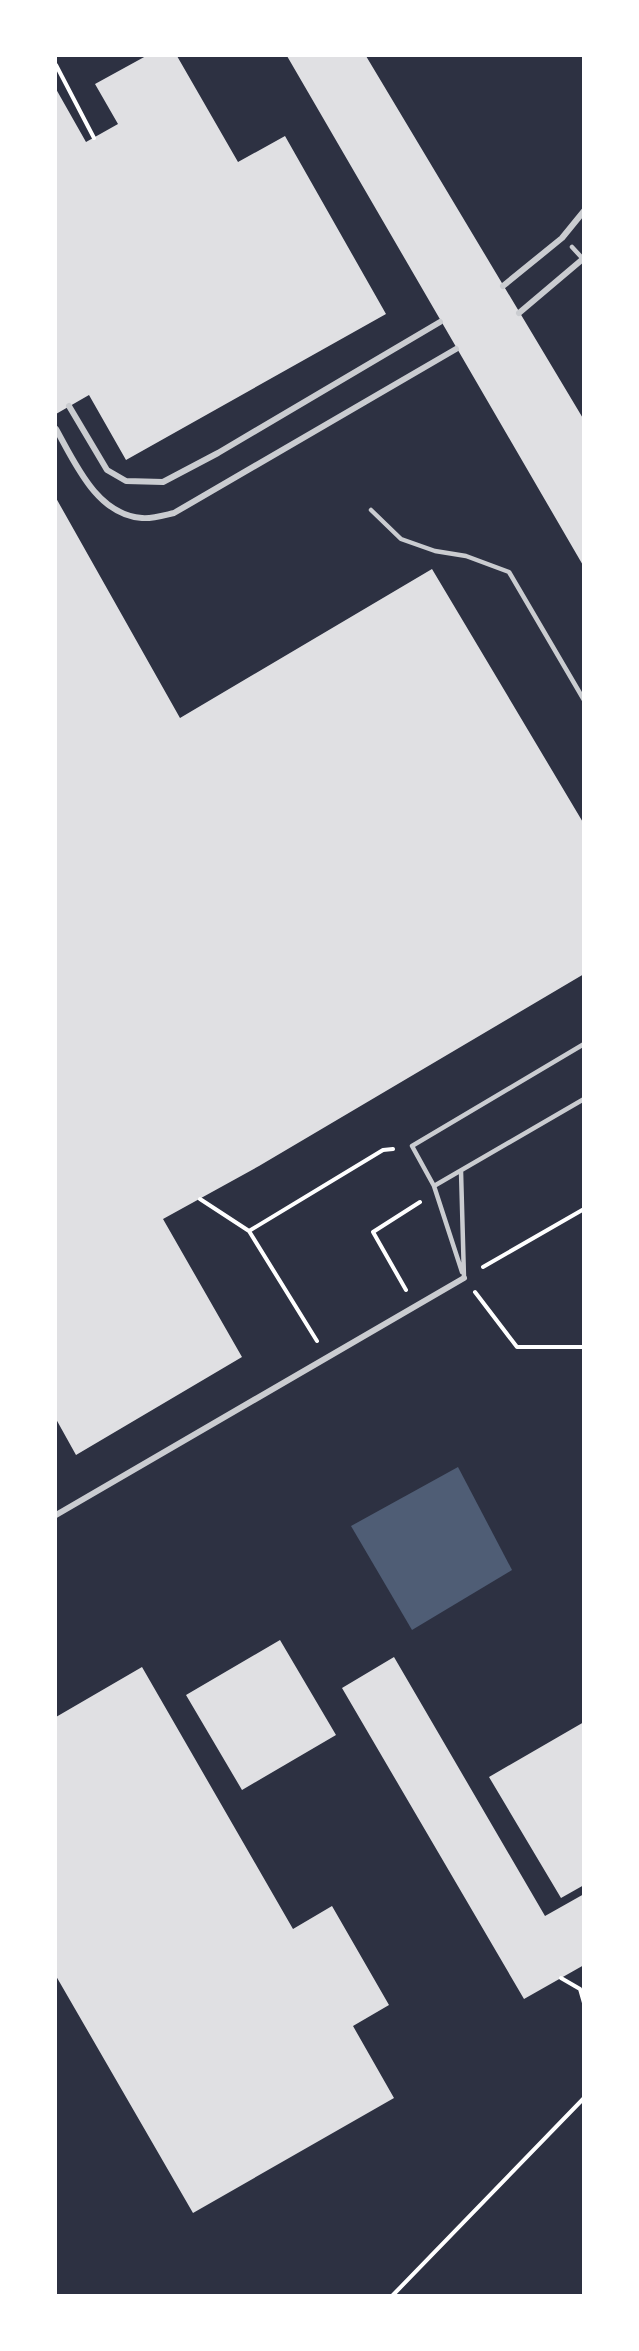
<svg xmlns="http://www.w3.org/2000/svg" width="639" height="2351" viewBox="0 0 639 2351" font-family="'Asap Condensed',sans-serif">
	<rect width="100%" height="100%" fill="#2d3142"/>
	<!-- water -->
	<path fill="#4f5d75" d="M 458,1467 L 512,1570 L 412,1630 L 351,1526 Z"/>
	<!-- building -->
	<path fill="#e0e0e3" d="M 146,56 L 177,56 L 238,162 L 285,136 L 386,314 L 126,460 L 89,395 L 56,414 L 56,89 L 86,142 L 118,124 L 95,84 Z
		M 287,56 L 366,56 L 584,420 L 584,567 Z
		M 56,498 L 180,718 L 432,569 L 584,824 L 584,974 L 259,1166 L 163,1219 L 242,1357 L 76,1455 L 56,1419 Z
		M 280,1640 L 336,1735 L 242,1790 L 186,1695 Z
		M 394,1657 L 545,1916 L 584,1894 L 584,1965 L 524,1999 L 342,1688 Z
		M 142,1667 L 293,1929 L 332,1906 L 389,2005 L 353,2026 L 394,2098 L 193,2213 L 56,1976 L 56,1717 Z
		M 584,1722 L 584,1885 L 561,1898 L 489,1777 Z"/>
	<g fill="none" stroke-linecap="round" stroke-linejoin="round">
		<!-- path -->
		<path stroke="#fff" stroke-width="4" d="M 56,65 L 94,138
			M 200,1199 L 249,1231 L 317,1341
			M 249,1231 L 383,1150 L 393,1149
			M 483,1267 L 584,1209
			M 406,1290 L 373,1232 L 420,1202
			M 475,1292 L 517,1347 L 584,1347
			M 561,1978 L 580,1989 L 584,2003
			M 392,2296 L 584,2098"/>
		<!-- service -->
		<path stroke="#caccd0" stroke-width="4.5" d="M 572,247 L 584,260
			M 371,510 L 401,539 L 435,551 L 466,556 L 509,572 L 584,700
			M 584,1044 L 412,1146 L 434,1186 L 584,1099
			M 461,1171 L 464,1278
			M 434,1186 L 462,1272"/>
		<!-- minor -->
		<path stroke="#caccd0" stroke-width="6" d="M 503,286 L 562,238 L 584,211
			M 519,313 L 584,258
			M 69,406 L 107,470 L 126,481 L 163,482 L 218,453 L 440,322
			M 56,429 C 75,463 97,515 142,518 C 152,519 165,515 174,513 L 456,349
			M 56,1515 L 464,1278"/>
	</g>
	<!-- border -->
	<rect width="639" height="2351" fill="none" stroke="#ffffff" stroke-width="114"/>
</svg>
